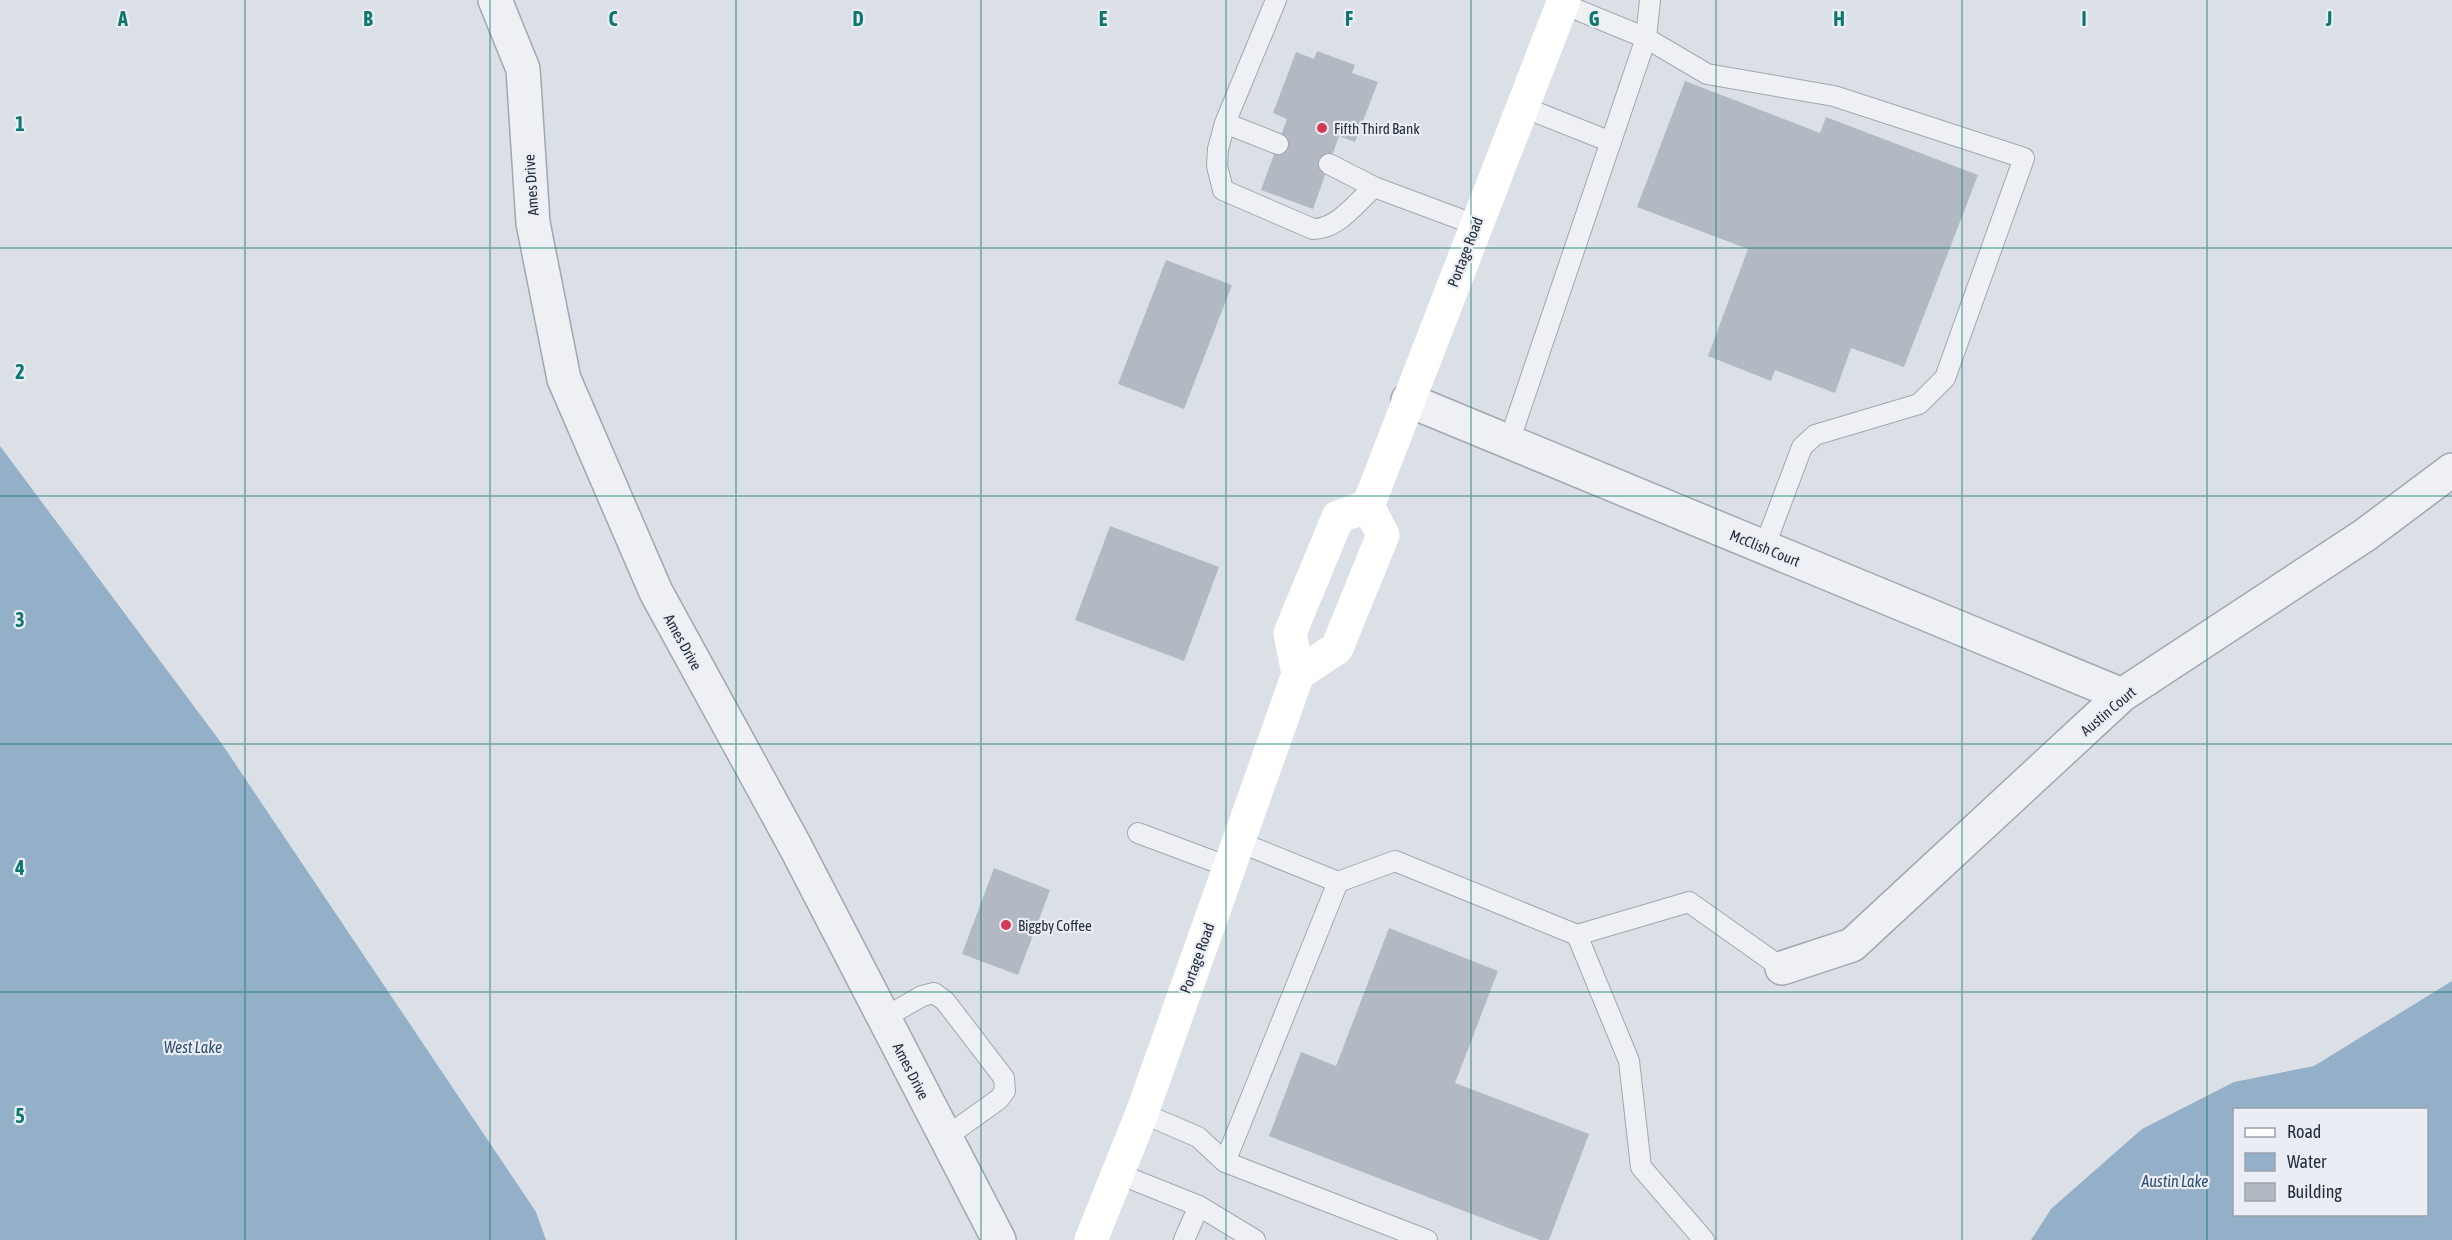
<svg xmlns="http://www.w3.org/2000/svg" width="2452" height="1240" viewBox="0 0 2452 1240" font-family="'Asap Condensed',sans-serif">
	<rect width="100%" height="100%" fill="#dbe0e6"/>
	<!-- water -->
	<path fill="#94afc8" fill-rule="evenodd" d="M 0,446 L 222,744 L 536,1212 L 546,1240 L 0,1240 Z
		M 2452,981 L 2452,1240 L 2031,1240 L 2051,1209 L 2142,1129 L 2234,1082 L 2314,1066 ZM 2234,1110 L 2426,1110 L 2426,1214 L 2234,1214 Z"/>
	<!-- building -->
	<path fill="#b2b9c3" d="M 1317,51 L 1355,65 L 1352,73 L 1378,82 L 1355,142 L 1339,136 L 1313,209 L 1261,190 L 1287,119 L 1273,113 L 1296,52 L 1314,59 Z
		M 1685,81 L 1820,133 L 1826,117 L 1978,175 L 1904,367 L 1851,348 L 1835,393 L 1775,370 L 1771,381 L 1708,356 L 1748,249 L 1637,207 Z
		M 1166,260 L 1232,285 L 1184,409 L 1118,384 Z
		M 1110,526 L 1219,567 L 1184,661 L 1075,620 Z
		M 994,868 L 1050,890 L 1018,975 L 962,954 Z
		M 1389,928 L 1498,971 L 1455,1083 L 1589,1134 L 1549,1240 L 1540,1240 L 1269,1136 L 1301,1052 L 1336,1066 Z"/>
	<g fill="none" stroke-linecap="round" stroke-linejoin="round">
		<defs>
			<path id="lane" d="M 1276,0 L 1225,123 L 1218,149 L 1217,166 L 1223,190 L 1313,229 C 1338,229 1356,203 1374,187
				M 1563,4 L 1646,38 L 1707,74 L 1834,96 L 2024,158 L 1945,378 L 1919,404 L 1815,435 L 1802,447 L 1764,548
				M 1523,107 L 1611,142
				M 1225,123 L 1278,144
				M 1329,164 L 1374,187 L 1476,225
				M 1509,442 L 1646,38 L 1650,0
				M 1138,833 L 1229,867
				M 1338,882 L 1395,861 L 1577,935 L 1689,902 L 1782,968
				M 1577,935 L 1629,1061 L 1641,1167 L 1704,1240
				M 884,1018 L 922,996 L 934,993 L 945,1001 L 1004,1078 L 1005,1091 L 999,1099 L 946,1137
				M 1142,1113 L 1198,1137 L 1225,1162 L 1427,1240
				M 1225,1162 L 1338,882 L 1239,842
				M 1119,1174 L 1199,1206 L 1184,1240
				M 1199,1206 L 1255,1240"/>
			<path id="street" d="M 495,0 L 523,69 L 533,223 L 564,379 L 656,592 L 795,846 L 999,1240
				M 1408,400 L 2122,695
				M 1782,968 L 1852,945 L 2122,695 L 2365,535 L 2452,470"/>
		</defs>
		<!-- lane casing -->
		<use href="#lane" stroke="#a1a7b0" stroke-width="22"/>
		<!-- street casing -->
		<use href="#street" stroke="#a1a7b0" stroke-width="36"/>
		<!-- lane -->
		<use href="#lane" stroke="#eef0f4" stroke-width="20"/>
		<!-- street -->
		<use href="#street" stroke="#eef0f4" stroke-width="33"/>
		<!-- secondary -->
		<path stroke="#fff" stroke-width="33" d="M 1298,674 L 1337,648 L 1383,535 L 1368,506 L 1564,0
			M 1091,1240 L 1142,1113 L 1298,674 L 1290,633 L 1338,517 L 1368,506"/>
	</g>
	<!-- grid -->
	<path fill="none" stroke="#0f766e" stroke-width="1.5" stroke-opacity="0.55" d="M 245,0 L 245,1240M 490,0 L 490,1240M 736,0 L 736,1240M 981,0 L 981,1240M 1226,0 L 1226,1240M 1471,0 L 1471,1240M 1716,0 L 1716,1240M 1962,0 L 1962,1240M 2207,0 L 2207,1240M 0,248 L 2452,248M 0,496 L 2452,496M 0,744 L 2452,744M 0,992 L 2452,992"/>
	<!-- markers -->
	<g fill="#d23954" stroke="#eaeef4" stroke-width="2">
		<circle cx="1322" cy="128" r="6"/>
		<circle cx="1006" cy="925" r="6"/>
	</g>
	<g text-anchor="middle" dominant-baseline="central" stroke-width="4.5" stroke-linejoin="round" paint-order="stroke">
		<!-- poi labels -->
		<g font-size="15" fill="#252e3c" stroke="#eaeef4" text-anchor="start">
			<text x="1334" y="128">Fifth Third Bank</text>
			<text x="1018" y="925">Biggby Coffee</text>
		</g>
		<!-- street labels -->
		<g font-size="15" fill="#252e3c" stroke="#eaeef4">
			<text transform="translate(531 185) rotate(-94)">Ames Drive</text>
			<text transform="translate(1465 252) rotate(-69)">Portage Road</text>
			<text transform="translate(1765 548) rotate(22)">McClish Court</text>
			<text transform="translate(683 642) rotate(61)">Ames Drive</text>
			<text transform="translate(2108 711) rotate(-40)">Austin Court</text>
			<text transform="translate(1197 958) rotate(-70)">Portage Road</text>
			<text transform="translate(911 1071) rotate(63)">Ames Drive</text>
		</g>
		<!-- water labels -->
		<g font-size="16" font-style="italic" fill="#2e4e71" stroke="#eaeef4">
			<text x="193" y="1047">West Lake</text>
			<text x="2175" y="1181">Austin Lake</text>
		</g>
	</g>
	<g font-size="20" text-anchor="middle" font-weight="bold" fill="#0f766e" stroke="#eaeef4" stroke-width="4.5" stroke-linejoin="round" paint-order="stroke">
		<text x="123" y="26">A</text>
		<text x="368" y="26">B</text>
		<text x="613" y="26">C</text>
		<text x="858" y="26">D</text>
		<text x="1103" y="26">E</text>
		<text x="1349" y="26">F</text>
		<text x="1594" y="26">G</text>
		<text x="1839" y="26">H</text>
		<text x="2084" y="26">I</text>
		<text x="2329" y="26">J</text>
		<text x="20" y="131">1</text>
		<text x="20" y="379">2</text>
		<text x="20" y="627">3</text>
		<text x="20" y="875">4</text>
		<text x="20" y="1123">5</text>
	</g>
	<!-- legend -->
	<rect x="2233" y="1108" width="195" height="108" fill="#eaeef4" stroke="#9ba1aa" stroke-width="1.5"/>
	<rect x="2245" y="1128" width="30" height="9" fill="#ffffff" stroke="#9ba1aa" stroke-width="1.5"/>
	<text x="2287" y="1138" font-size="18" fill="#252e3c">Road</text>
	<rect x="2245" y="1153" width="30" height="18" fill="#94afc8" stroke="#9ba1aa" stroke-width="1.5"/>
	<text x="2287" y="1168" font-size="18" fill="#252e3c">Water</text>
	<rect x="2245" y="1183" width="30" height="18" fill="#b2b9c3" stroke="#9ba1aa" stroke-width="1.5"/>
	<text x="2287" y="1198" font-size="18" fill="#252e3c">Building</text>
</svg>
